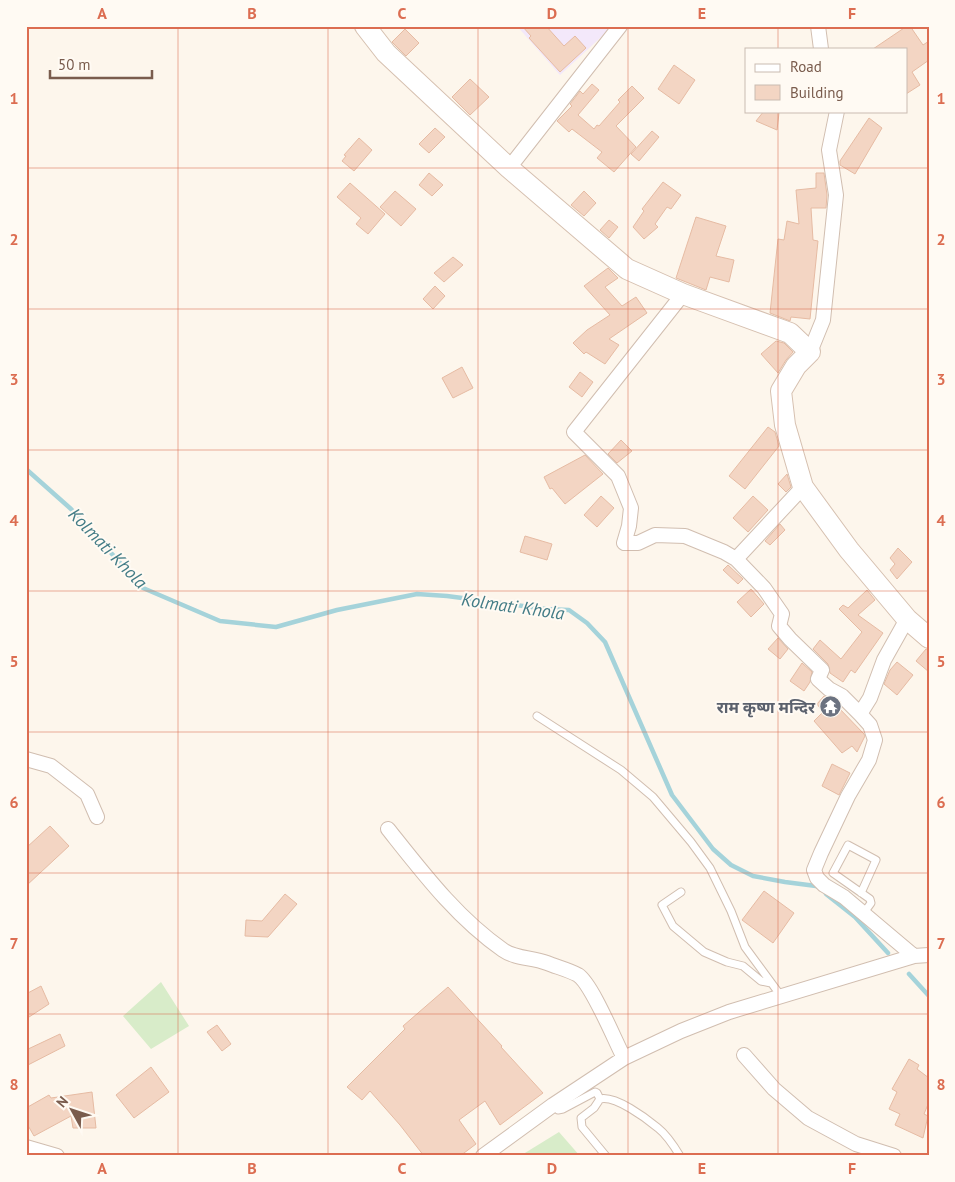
<svg xmlns="http://www.w3.org/2000/svg" width="955" height="1182" viewBox="0 0 955 1182" font-family="'PT Sans','Noto Sans Devanagari',sans-serif">
	<rect width="100%" height="100%" fill="#fdf6ec"/>
	<!-- education -->
	<path fill="#f3e8fa" d="M 517,26 L 613,26 L 560,75 Z"/>
	<!-- green -->
	<path fill="#d8ecc9" d="M 161,982 L 189,1026 L 151,1049 L 123,1016 Z
		M 559,1132 L 580,1156 L 520,1156 Z"/>
	<g fill="none" stroke-linecap="round" stroke-linejoin="round">
		<!-- stream -->
		<path stroke="#a5d3da" stroke-width="4.5" d="M 26,469 L 71,509 L 143,588 L 220,621 L 276,627 L 337,610 L 417,594 L 447,596 L 546,609 L 569,610 L 587,623 L 605,642 L 672,795 L 713,849 L 731,865 L 753,876 L 785,882 L 816,886 L 818,887
			M 826,894 L 855,917 L 888,953
			M 909,974 L 929,996"/>
	</g>
	<!-- building -->
	<path fill="#f3d5c3" stroke="#e6bba3" d="M 522,26 L 546,26 L 564,46 L 575,36 L 586,48 L 560,72 L 529,38 L 531,36 Z
		M 907,26 L 910,26 L 923,45 L 929,41 L 929,60 L 912,72 L 920,85 L 906,94 L 906,49 L 873,49 Z
		M 405,29 L 419,43 L 406,56 L 392,42 Z
		M 674,65 L 695,80 L 679,104 L 658,89 Z
		M 470,79 L 489,97 L 470,115 L 452,97 Z
		M 592,84 L 599,90 L 578,115 L 594,129 L 597,125 L 599,126 L 620,102 L 618,100 L 632,86 L 644,98 L 616,126 L 636,147 L 614,172 L 597,158 L 602,152 L 572,129 L 569,132 L 557,121 L 572,106 L 570,104 L 580,91 L 583,94 Z
		M 764,111 L 773,111 L 779,113 L 777,130 L 756,121 Z
		M 869,118 L 882,128 L 855,174 L 840,165 L 840,161 Z
		M 435,128 L 445,137 L 429,153 L 419,144 Z
		M 652,131 L 659,137 L 639,161 L 631,154 Z
		M 359,138 L 372,150 L 354,171 L 342,161 L 346,156 L 344,155 Z
		M 429,173 L 443,185 L 432,196 L 419,185 Z
		M 816,173 L 824,173 L 827,195 L 826,208 L 811,208 L 813,240 L 818,241 L 810,319 L 791,317 L 790,321 L 770,313 L 778,239 L 784,240 L 787,221 L 799,224 L 796,190 L 816,188 Z
		M 663,182 L 681,195 L 671,209 L 667,207 L 655,224 L 658,227 L 644,239 L 633,227 L 644,211 L 642,209 Z
		M 350,183 L 385,214 L 368,234 L 356,224 L 361,218 L 337,197 Z
		M 395,191 L 416,209 L 401,226 L 380,207 Z
		M 584,191 L 596,203 L 584,216 L 571,205 Z
		M 696,217 L 726,226 L 716,256 L 734,260 L 729,282 L 710,277 L 706,290 L 676,278 Z
		M 609,220 L 618,227 L 609,238 L 600,230 Z
		M 453,257 L 463,265 L 444,282 L 434,273 Z
		M 608,268 L 618,278 L 605,287 L 622,306 L 636,297 L 647,313 L 609,339 L 619,345 L 605,364 L 586,352 L 584,354 L 573,343 L 587,330 L 610,315 L 584,286 Z
		M 435,286 L 445,296 L 433,309 L 423,299 Z
		M 776,341 L 784,343 L 793,352 L 786,360 L 778,373 L 761,354 Z
		M 462,367 L 473,388 L 453,398 L 442,378 Z
		M 580,372 L 593,382 L 582,397 L 569,387 Z
		M 768,427 L 775,432 L 779,446 L 745,489 L 729,476 Z
		M 621,440 L 632,451 L 617,463 L 608,454 Z
		M 585,455 L 603,474 L 565,504 L 552,488 L 550,489 L 544,477 Z
		M 787,474 L 791,487 L 786,492 L 778,484 Z
		M 601,496 L 614,508 L 597,527 L 584,515 Z
		M 753,496 L 768,510 L 748,532 L 733,518 Z
		M 780,524 L 785,530 L 770,545 L 765,541 Z
		M 525,536 L 552,544 L 547,560 L 520,552 Z
		M 898,548 L 912,562 L 897,579 L 890,570 L 895,564 L 890,558 Z
		M 728,565 L 743,579 L 738,584 L 723,570 Z
		M 751,589 L 764,604 L 751,617 L 737,602 Z
		M 867,590 L 875,600 L 858,615 L 883,633 L 855,673 L 851,670 L 843,682 L 830,673 L 828,664 L 813,649 L 820,640 L 841,659 L 862,632 L 839,609 L 843,605 L 848,608 Z
		M 778,638 L 788,649 L 780,659 L 768,649 Z
		M 926,649 L 929,650 L 929,672 L 916,661 Z
		M 897,662 L 913,675 L 897,695 L 884,684 L 890,670 Z
		M 802,663 L 812,672 L 810,682 L 804,691 L 790,681 Z
		M 824,696 L 837,703 L 837,706 L 864,734 L 865,736 L 857,752 L 852,746 L 842,753 L 814,721 L 823,712 L 817,704 Z
		M 832,764 L 850,773 L 839,795 L 822,786 Z
		M 50,826 L 69,846 L 26,886 L 26,848 Z
		M 764,891 L 794,913 L 773,943 L 742,920 Z
		M 285,894 L 297,904 L 268,937 L 245,936 L 246,920 L 262,921 Z
		M 41,986 L 49,1004 L 26,1019 L 26,994 Z
		M 448,987 L 502,1046 L 501,1047 L 543,1093 L 500,1125 L 485,1101 L 459,1120 L 476,1144 L 460,1156 L 424,1156 L 400,1125 L 370,1091 L 362,1100 L 347,1087 L 405,1029 L 403,1026 Z
		M 217,1025 L 231,1044 L 222,1051 L 207,1032 Z
		M 60,1034 L 65,1046 L 26,1066 L 26,1050 Z
		M 909,1059 L 919,1065 L 917,1069 L 929,1078 L 929,1102 L 924,1114 L 928,1116 L 923,1138 L 895,1125 L 900,1114 L 889,1109 L 897,1092 L 892,1089 Z
		M 151,1067 L 169,1092 L 134,1118 L 116,1095 Z
		M 92,1092 L 96,1128 L 73,1128 L 71,1116 L 34,1136 L 26,1122 L 26,1108 L 49,1095 L 51,1098 Z"/>
	<g fill="none" stroke-linecap="round" stroke-linejoin="round">
		<defs>
			<path id="lane" d="M 537,716 L 621,770 L 653,797 L 691,842 L 710,868 L 731,911 L 745,947 L 781,996
				M 681,892 L 662,905 L 673,926 L 704,952 L 727,962 L 743,966 L 761,981 L 771,983
				M 861,893 L 876,860 L 848,845 L 833,873 L 870,899 L 871,903 L 863,914
				M 600,1099 C 615,1095 646,1118 658,1128 C 667,1135 674,1146 680,1156
				M 553,1105 L 558,1110 L 563,1109 L 595,1092 L 597,1093 L 600,1099 L 594,1108 L 581,1118 L 582,1127 L 606,1156"/>
			<path id="street" d="M 818,26 L 821,49
				M 509,168 L 620,26
				M 683,294 L 574,432 L 618,476 L 631,508 L 629,526 L 624,543 L 638,543 L 655,535 L 685,536 L 724,552 L 736,559
				M 810,352 L 823,320 L 836,195 L 829,150 L 837,111
				M 803,487 L 736,559 L 764,588 L 782,614 L 779,626 L 790,639 L 822,670 L 818,679 L 829,689 L 842,696 L 860,714
				M 907,619 L 884,660 L 870,698 L 860,714 L 870,725 L 875,740 L 869,760 L 848,796 L 821,853 L 814,870 L 817,878 L 824,885 L 844,897 L 914,956
				M 26,759 L 51,766 L 87,794 L 97,817
				M 388,829 C 423,873 457,918 503,950 C 516,959 532,957 547,963 C 557,967 569,970 578,975 C 592,984 615,1041 624,1058
				M 744,1055 L 774,1089 L 808,1118 L 856,1144 L 894,1156
				M 26,1147 L 57,1156
				M 483,1156 L 553,1105 L 624,1058 L 681,1031 L 729,1012 L 914,956 L 929,955"/>
			<path id="secondary" d="M 365,26 L 386,53 L 509,168 L 627,269 L 683,294 L 790,333 L 810,352 L 796,366 L 781,391 L 785,425 L 803,487 L 849,550 L 907,619 L 929,638"/>
		</defs>
		<!-- lane casing -->
		<use href="#lane" stroke="#d1beb0" stroke-width="9"/>
		<!-- street casing -->
		<use href="#street" stroke="#d1beb0" stroke-width="16"/>
		<!-- secondary casing -->
		<use href="#secondary" stroke="#d6c0b0" stroke-width="22"/>
		<!-- lane -->
		<use href="#lane" stroke="#fff" stroke-width="7"/>
		<!-- street -->
		<use href="#street" stroke="#fff" stroke-width="14"/>
		<!-- secondary -->
		<use href="#secondary" stroke="#fff" stroke-width="20"/>
	</g>
	<!-- grid -->
	<path fill="none" stroke="#dc6d51" stroke-width="1" stroke-opacity="0.55" d="M 178,26 L 178,1156M 328,26 L 328,1156M 478,26 L 478,1156M 628,26 L 628,1156M 778,26 L 778,49M 778,111 L 778,1156M 26,168 L 929,168M 26,309 L 929,309M 26,450 L 929,450M 26,591 L 929,591M 26,732 L 929,732M 26,873 L 929,873M 26,1014 L 929,1014"/>
	<!-- icons -->
	<defs>
		<symbol id="temple-disc" viewBox="-11 -11 22 22"><circle r="9.5" fill="#6b7280" stroke="#fffaf3"/><path d="M0-6L5-2H3V0L6.5 2.5H4V6H1.5V3h-3V6H-4V2.5H-6.5L-3 0V-2H-5Z" fill="#fff"/></symbol>
	</defs>
	<g fill-rule="evenodd">
		<use href="#temple-disc" x="818" y="694" width="25" height="25"/>
	</g>
	<g text-anchor="middle" dominant-baseline="central" stroke-width="4" stroke-linejoin="round" paint-order="stroke">
		<!-- worship labels -->
		<g font-size="16" font-weight="bold" fill="#5b616d" stroke="#fffaf3" text-anchor="end">
			<text x="815" y="707">राम कृष्ण मन्दिर</text>
		</g>
		<!-- water labels -->
		<g font-size="18" font-style="italic" fill="#437c86" stroke="#fffaf3">
			<text transform="translate(108 548) rotate(46)">Kolmati Khola</text>
			<text transform="translate(513 606) rotate(8)">Kolmati Khola</text>
		</g>
	</g>
	<!-- border -->
	<rect width="955" height="1182" fill="none" stroke="#fffaf3" stroke-width="55"/>
	<!-- legend -->
	<rect x="745" y="48" width="162" height="65" fill="#fffaf3" stroke="#cabbb1"/>
	<rect x="755" y="64" width="25" height="8" fill="#ffffff" stroke="#cabbb1"/>
	<text x="790" y="72" font-size="15" fill="#7a5c4d">Road</text>
	<rect x="755" y="85" width="25" height="15" fill="#f3d5c3" stroke="#cabbb1"/>
	<text x="790" y="98" font-size="15" fill="#7a5c4d">Building</text>
	<!-- north arrow -->
	<g transform="translate(72 1110) rotate(310)" stroke="#fffaf3" stroke-width="4" paint-order="stroke">
	<path d="M0-4L9 19L0 12L-9 19Z" fill="#7a5c4d"/>
	<text y="-8" font-size="14" font-weight="bold" text-anchor="middle" fill="#7a5c4d">N</text>
	</g>
	<!-- scale -->
	<path d="M50 70v8h102v-8" fill="none" stroke="#7a5c4d" stroke-width="2.5"/>
	<text x="58" y="70" font-size="15" fill="#7a5c4d" stroke="#fffaf3" stroke-width="4" paint-order="stroke">50 m</text>
	<rect x="28" y="28" width="900" height="1126" fill="none" stroke="#dc6d51" stroke-width="2"/>
	<g font-size="16" text-anchor="middle" font-weight="bold" fill="#dc6d51">
		<text x="102" y="19">A</text>
		<text x="252" y="19">B</text>
		<text x="402" y="19">C</text>
		<text x="552" y="19">D</text>
		<text x="702" y="19">E</text>
		<text x="852" y="19">F</text>
		<text x="14" y="104">1</text>
		<text x="941" y="104">1</text>
		<text x="14" y="245">2</text>
		<text x="941" y="245">2</text>
		<text x="14" y="385">3</text>
		<text x="941" y="385">3</text>
		<text x="14" y="526">4</text>
		<text x="941" y="526">4</text>
		<text x="14" y="667">5</text>
		<text x="941" y="667">5</text>
		<text x="14" y="808">6</text>
		<text x="941" y="808">6</text>
		<text x="14" y="949">7</text>
		<text x="941" y="949">7</text>
		<text x="14" y="1090">8</text>
		<text x="941" y="1090">8</text>
		<text x="102" y="1174">A</text>
		<text x="252" y="1174">B</text>
		<text x="402" y="1174">C</text>
		<text x="552" y="1174">D</text>
		<text x="702" y="1174">E</text>
		<text x="852" y="1174">F</text>
	</g>
</svg>
